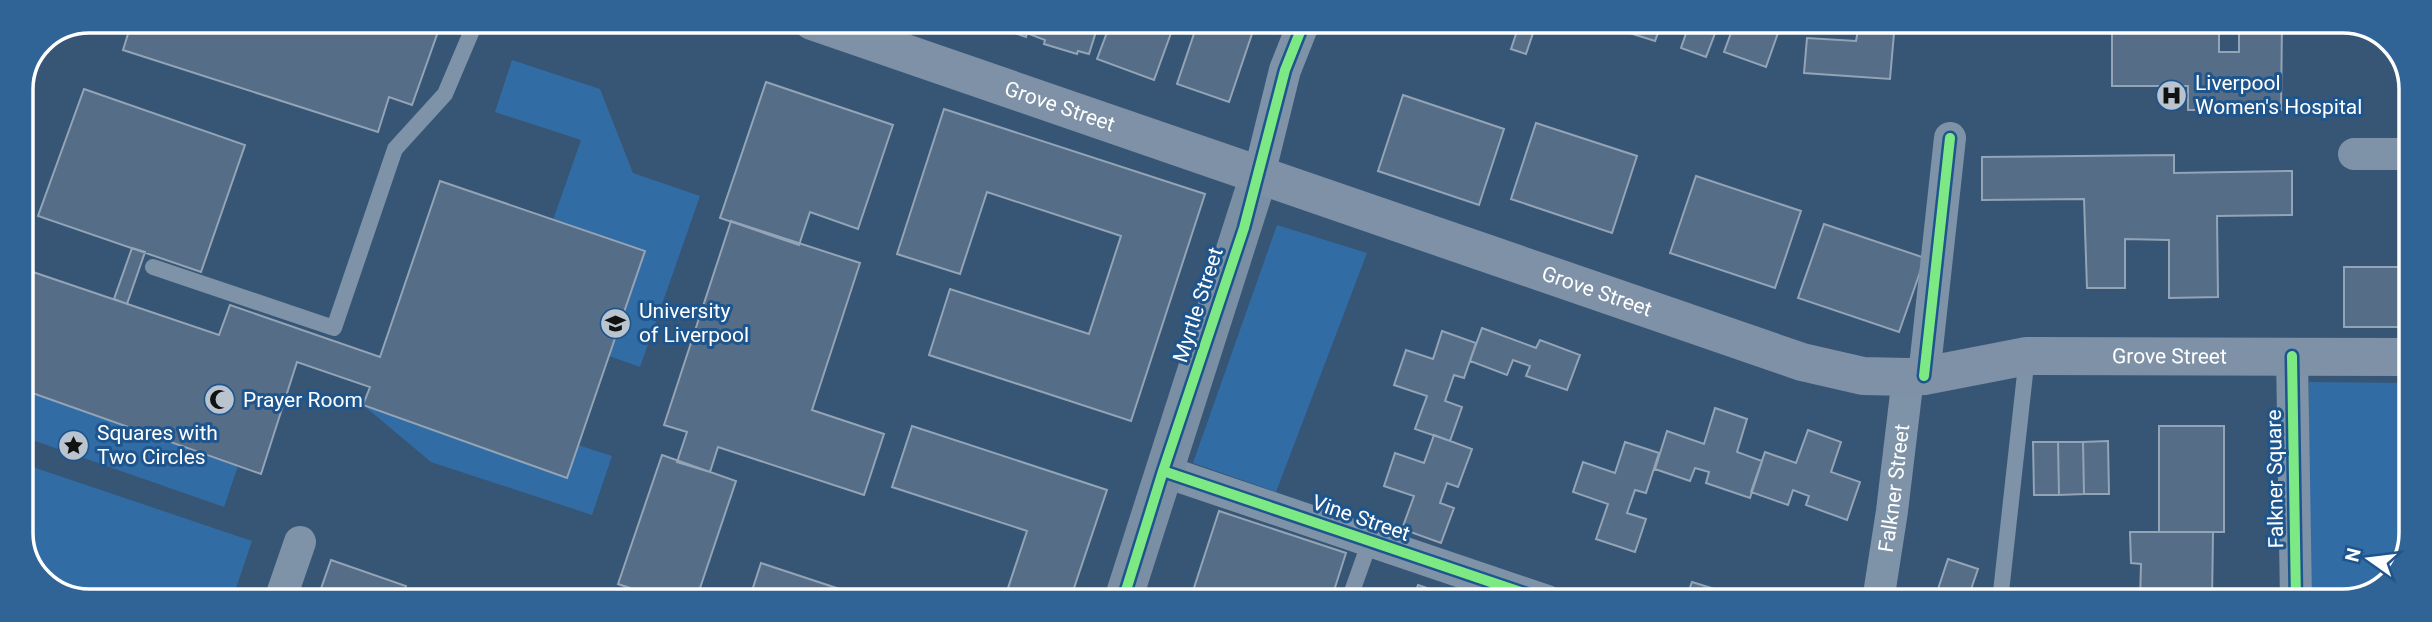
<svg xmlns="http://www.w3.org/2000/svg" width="2432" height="622" viewBox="0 0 2432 622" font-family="Roboto,sans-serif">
	<rect width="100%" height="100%" fill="#375574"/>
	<!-- green -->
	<path fill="#326ca4" d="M 512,60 L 600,89 L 633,173 L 700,196 L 640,367 L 609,356 L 645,251 L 553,220 L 581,140 L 495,112 Z
		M 1277,225 L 1367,253 L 1276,492 L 1193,463 Z
		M 2309,382 L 2410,383 L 2410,547 L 2388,584 L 2344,601 L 2309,601 Z
		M 21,389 L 238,466 L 224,507 L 21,436 Z
		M 363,405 L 567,478 L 578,445 L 612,456 L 592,515 L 431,462 Z
		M 21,463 L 252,541 L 232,600 L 75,600 L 38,578 L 22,542 Z"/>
	<!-- building -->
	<path fill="#556d86" stroke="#93a4b6" stroke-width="2" d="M 132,21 L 440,21 L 440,26 L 412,105 L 389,97 L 378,132 L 123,50 Z
		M 993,22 L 1099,22 L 1089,54 L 1078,51 L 1077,54 L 1044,44 L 1045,40 L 1027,33 L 1026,37 L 995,26 L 996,23 Z
		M 1111,22 L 1175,22 L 1154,80 L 1097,59 Z
		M 1198,22 L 1256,22 L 1229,102 L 1177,84 Z
		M 1520,22 L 1536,24 L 1526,54 L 1511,49 Z
		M 1616,22 L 1662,22 L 1655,41 L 1614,28 Z
		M 1690,22 L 1719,23 L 1706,57 L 1681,48 Z
		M 1735,22 L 1756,22 L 1779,30 L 1766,67 L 1724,52 Z
		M 2112,22 L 2219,22 L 2219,52 L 2239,52 L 2239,22 L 2282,22 L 2281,110 L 2188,110 L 2188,86 L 2112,86 Z
		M 1858,30 L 1894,33 L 1890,79 L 1804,73 L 1807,38 L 1856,41 Z
		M 766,82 L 893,125 L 858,229 L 810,212 L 799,245 L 720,218 Z
		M 84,89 L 245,145 L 201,272 L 38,216 Z
		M 1403,95 L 1504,129 L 1479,205 L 1378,171 Z
		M 944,109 L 1205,194 L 1131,421 L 929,355 L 950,289 L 1089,334 L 1121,236 L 987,192 L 960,274 L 897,254 Z
		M 1536,123 L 1637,156 L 1612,233 L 1511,199 Z
		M 2174,155 L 2174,173 L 2292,171 L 2292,215 L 2217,216 L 2218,297 L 2169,298 L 2169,240 L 2125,239 L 2125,288 L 2087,288 L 2084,199 L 1982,200 L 1982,157 Z
		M 1696,176 L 1801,211 L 1775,288 L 1670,253 Z
		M 440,181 L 645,251 L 567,478 L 363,405 L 370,387 L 297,362 L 261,474 L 21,389 L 21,268 L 219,335 L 230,305 L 380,357 Z
		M 731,221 L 860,263 L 812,410 L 884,434 L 864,495 L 718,447 L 710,472 L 677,462 L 687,432 L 664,425 Z
		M 1824,224 L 1925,258 L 1899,332 L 1798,298 Z
		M 132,248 L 145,252 L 127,304 L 114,299 Z
		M 2344,267 L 2410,267 L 2410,327 L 2344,327 Z
		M 1482,328 L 1536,348 L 1540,340 L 1580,355 L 1567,390 L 1526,376 L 1530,366 L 1513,360 L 1507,375 L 1470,361 Z
		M 1442,331 L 1476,343 L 1464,378 L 1454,375 L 1445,401 L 1462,407 L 1450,441 L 1415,429 L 1427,396 L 1394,385 L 1406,350 L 1433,359 Z
		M 1715,408 L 1747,419 L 1737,452 L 1762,461 L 1750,498 L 1706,483 L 1709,472 L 1695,468 L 1690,481 L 1655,469 L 1667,431 L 1704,444 Z
		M 912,426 L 1107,490 L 1070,600 L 1004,600 L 1027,531 L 892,487 Z
		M 2159,426 L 2224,426 L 2224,532 L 2159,532 Z
		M 1808,430 L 1841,442 L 1831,472 L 1860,482 L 1847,520 L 1806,505 L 1809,496 L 1793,490 L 1788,505 L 1751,492 L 1765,452 L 1796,463 Z
		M 1434,435 L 1472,449 L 1458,487 L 1447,483 L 1440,503 L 1454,508 L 1441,543 L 1402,529 L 1414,496 L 1384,486 L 1395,453 L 1424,463 Z
		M 2108,441 L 2109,494 L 2084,494 L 2083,442 Z
		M 1625,442 L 1659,453 L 1646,493 L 1635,490 L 1627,513 L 1646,519 L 1635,552 L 1596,539 L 1608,504 L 1573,492 L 1583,462 L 1615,473 Z
		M 2033,442 L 2058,442 L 2059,495 L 2034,495 Z
		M 2058,442 L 2083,442 L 2084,494 L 2059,495 Z
		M 662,455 L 736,481 L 696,600 L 666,600 L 618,584 Z
		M 1219,511 L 1346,553 L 1331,600 L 1190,600 Z
		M 2130,532 L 2213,532 L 2212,601 L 2140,601 L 2141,564 L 2131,563 Z
		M 1948,559 L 1978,569 L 1967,601 L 1945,601 L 1946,598 L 1936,595 Z
		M 331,560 L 406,586 L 401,600 L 317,600 Z
		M 761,563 L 873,600 L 749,600 Z
		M 1692,582 L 1724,592 L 1722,601 L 1685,601 Z
		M 1418,585 L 1462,600 L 1413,600 Z"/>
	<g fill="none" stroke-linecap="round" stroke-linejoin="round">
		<!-- lane -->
		<path stroke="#7e93a8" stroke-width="16" d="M 153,267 L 334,328 L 395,149 L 445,94 L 476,21
			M 1349,600 L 1370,541
			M 2000,601 L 2027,356"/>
		<!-- street -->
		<g stroke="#7e93a8" stroke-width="32">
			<path d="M 2354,154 L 2410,154"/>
			<path d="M 1259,175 L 1285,70 L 1304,22"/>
			<path d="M 2292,356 L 2296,601"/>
			<path d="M 1924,376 L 1950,138"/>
			<path d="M 1163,471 L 1547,601"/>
			<path d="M 280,600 L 300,542"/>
			<path id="s1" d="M 1878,601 L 1892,511 L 1908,377"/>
		</g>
		<!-- secondary -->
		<path stroke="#7a8fa4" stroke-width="38" d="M 1123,600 L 1259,175"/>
		<!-- primary -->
		<path stroke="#7e91a7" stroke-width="38" id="s2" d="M 812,21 L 1802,362 L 1863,376 L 1908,377 L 1924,376 L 2027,356 L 2410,357"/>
		<defs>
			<path id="cycleway" d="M 2292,356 L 2296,601
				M 1924,376 L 1950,138
				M 1163,471 L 1547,601
				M 1123,600 L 1163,471 L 1244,228 L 1285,70 L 1304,22"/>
		</defs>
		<!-- cycleway casing -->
		<use href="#cycleway" stroke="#1e558d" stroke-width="15"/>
		<!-- cycleway -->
		<use href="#cycleway" stroke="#7ce984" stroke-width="10"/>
	</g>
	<!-- icons -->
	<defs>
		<symbol id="hospital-disc" viewBox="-11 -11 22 22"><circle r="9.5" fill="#b9c4ce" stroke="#1e558d"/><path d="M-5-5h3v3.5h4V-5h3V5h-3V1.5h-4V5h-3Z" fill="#111"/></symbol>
		<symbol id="university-disc" viewBox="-11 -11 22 22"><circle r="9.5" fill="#b9c4ce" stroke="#1e558d"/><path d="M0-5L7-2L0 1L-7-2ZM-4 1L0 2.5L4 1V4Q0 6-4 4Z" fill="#111"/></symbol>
		<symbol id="mosque-disc" viewBox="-11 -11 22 22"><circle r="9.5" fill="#b9c4ce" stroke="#1e558d"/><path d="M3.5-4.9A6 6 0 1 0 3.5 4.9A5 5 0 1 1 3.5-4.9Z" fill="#111"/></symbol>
		<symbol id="sight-disc" viewBox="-11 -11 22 22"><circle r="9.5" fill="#b9c4ce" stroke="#1e558d"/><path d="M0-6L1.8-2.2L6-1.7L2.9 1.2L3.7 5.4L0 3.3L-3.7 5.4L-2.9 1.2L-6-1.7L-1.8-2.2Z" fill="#111"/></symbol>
	</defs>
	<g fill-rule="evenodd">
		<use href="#hospital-disc" x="2154" y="78" width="35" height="35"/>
		<use href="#university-disc" x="598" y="306" width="35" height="35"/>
		<use href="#mosque-disc" x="202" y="382" width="35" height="35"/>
		<use href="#sight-disc" x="56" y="428" width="35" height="35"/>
	</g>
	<g text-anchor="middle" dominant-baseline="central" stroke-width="6" stroke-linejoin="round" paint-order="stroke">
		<!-- poi labels -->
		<g font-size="21" fill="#fff" stroke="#1e558d" text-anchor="start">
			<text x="2195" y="83">Liverpool<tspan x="2195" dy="24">Women's Hospital</tspan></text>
			<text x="639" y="311">University<tspan x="639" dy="24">of Liverpool</tspan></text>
			<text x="243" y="400">Prayer Room</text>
			<text x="97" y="433">Squares with<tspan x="97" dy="24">Two Circles</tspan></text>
		</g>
		<!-- street labels -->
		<g font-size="21" fill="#fff" stroke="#1e558d">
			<text stroke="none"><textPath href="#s2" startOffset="262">Grove Street</textPath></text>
			<text stroke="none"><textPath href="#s2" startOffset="830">Grove Street</textPath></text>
			<text transform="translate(1198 305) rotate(-72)">Myrtle Street</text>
			<text stroke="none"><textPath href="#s2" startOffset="1418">Grove Street</textPath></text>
			<text transform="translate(2275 479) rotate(-91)">Falkner Square</text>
			<text stroke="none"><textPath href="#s1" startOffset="114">Falkner Street</textPath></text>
			<text transform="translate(1361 518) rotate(19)">Vine Street</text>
		</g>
	</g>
	<!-- crop -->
	<path d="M0 0H2432V622H0ZM89 33H2343A56 56 0 0 1 2399 89V533A56 56 0 0 1 2343 589H89A56 56 0 0 1 33 533V89A56 56 0 0 1 89 33Z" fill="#306396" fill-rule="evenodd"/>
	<path fill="none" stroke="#fff" stroke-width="3.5" d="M89 33H2343A56 56 0 0 1 2399 89V533A56 56 0 0 1 2343 589H89A56 56 0 0 1 33 533V89A56 56 0 0 1 89 33Z"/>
	<!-- north arrow -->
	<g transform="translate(2369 559) rotate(284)" stroke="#1e558d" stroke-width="5" paint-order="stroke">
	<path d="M0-5L12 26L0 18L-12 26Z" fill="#ffffff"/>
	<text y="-10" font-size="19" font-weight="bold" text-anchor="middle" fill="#ffffff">N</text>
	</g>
</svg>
